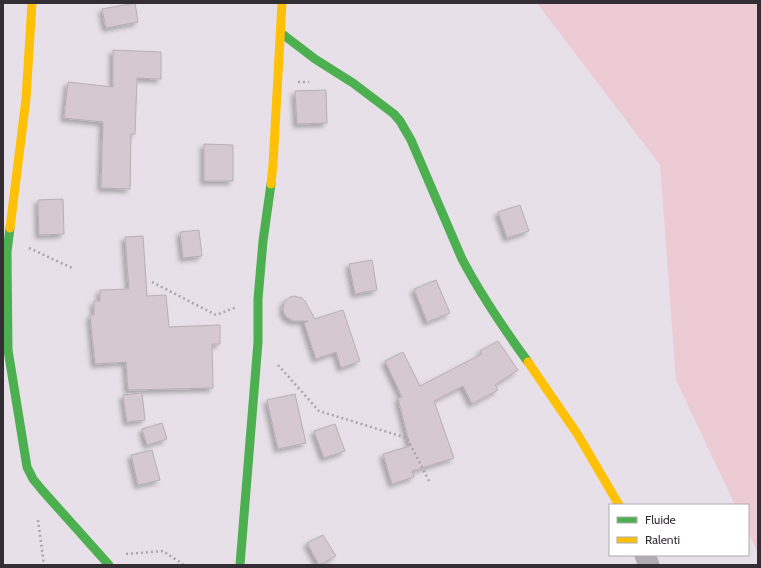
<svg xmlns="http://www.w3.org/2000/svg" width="761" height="568" viewBox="0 0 761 568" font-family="Cabin,sans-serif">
	<defs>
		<filter id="shadow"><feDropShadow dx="-3.5" dy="3.5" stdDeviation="2" flood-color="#0004"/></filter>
	</defs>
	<rect width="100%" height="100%" fill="#e7e0e8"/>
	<!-- green -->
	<path fill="#eccbd4" d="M 537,3 L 758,3 L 758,553 L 748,532 L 748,505 L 735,505 L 676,380 L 660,165 Z"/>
	<!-- building -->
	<path fill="#d5c8d1" stroke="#b6b0b5" filter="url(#shadow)" d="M 135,3 L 138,22 L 106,28 L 102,9 Z
		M 113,50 L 161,52 L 161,79 L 137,78 L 135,134 L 131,134 L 130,189 L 101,188 L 103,122 L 64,118 L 68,82 L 113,87 Z
		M 326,90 L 327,123 L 297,124 L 295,91 Z
		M 204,144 L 233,145 L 233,181 L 204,181 Z
		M 63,199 L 64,234 L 39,235 L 38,200 Z
		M 520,205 L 529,231 L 507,238 L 498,212 Z
		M 199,230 L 202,256 L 183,258 L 180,232 Z
		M 143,236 L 147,296 L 166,295 L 169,327 L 220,325 L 220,344 L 212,344 L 213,388 L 128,390 L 126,362 L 95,364 L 90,315 L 94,315 L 94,301 L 100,301 L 100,290 L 129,289 L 125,237 Z
		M 372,260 L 377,290 L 355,294 L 349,264 Z
		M 436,280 L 450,313 L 427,322 L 414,289 Z
		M 294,296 L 302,298 L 305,301 L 315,319 L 343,310 L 360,361 L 341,368 L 336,352 L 316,359 L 304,323 L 308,321 L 293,321 L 286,317 L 284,313 L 283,310 L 284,302 L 290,297 Z
		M 498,341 L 518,370 L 495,385 L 498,390 L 472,404 L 463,386 L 434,401 L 454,458 L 412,471 L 414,477 L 392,484 L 383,454 L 410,446 L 398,398 L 402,397 L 385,361 L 403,352 L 420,386 L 482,354 L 480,351 Z
		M 142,393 L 145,420 L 127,422 L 123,395 Z
		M 295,394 L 306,443 L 278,449 L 267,400 Z
		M 162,423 L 167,439 L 147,445 L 142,429 Z
		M 335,424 L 345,451 L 324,458 L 314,431 Z
		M 152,450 L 160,480 L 138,485 L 131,455 Z
		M 323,535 L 336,556 L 319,565 L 307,543 Z"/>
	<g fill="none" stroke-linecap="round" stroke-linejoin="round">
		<!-- path -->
		<path stroke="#a9a5ac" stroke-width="2.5" stroke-dasharray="2 3" stroke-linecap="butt" d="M 298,82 L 309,82
			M 29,248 L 72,268
			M 152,282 L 216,315 L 237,307
			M 278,365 L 319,411 L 407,438 L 429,481
			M 38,520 L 44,565
			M 126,554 L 163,551 L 184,565"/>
		<!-- street -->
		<path stroke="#b1adb5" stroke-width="21" d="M 645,555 L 649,565"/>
		<!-- fast -->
		<path stroke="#4caf50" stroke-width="9" d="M 281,33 L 315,59 L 353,83 L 394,114 L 400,121 L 411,140 L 462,259 C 481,295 504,329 528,362
			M 10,228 L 7,252 L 8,350 L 27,467 L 33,479 L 42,490 L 109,565
			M 240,565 L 258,342 L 258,299 L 263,241 L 271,184"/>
		<!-- slow -->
		<path stroke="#ffc107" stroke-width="9" d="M 271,184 L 273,165 L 282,3
			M 10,228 L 26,99 L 32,3
			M 528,362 L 578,435 L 619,505"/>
	</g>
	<!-- border -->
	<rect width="761" height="568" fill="none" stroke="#332e33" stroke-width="8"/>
	<!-- legend -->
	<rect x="609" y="504" width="140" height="52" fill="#ffffff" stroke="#adabad"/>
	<rect x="617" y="517" width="20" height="6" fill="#4caf50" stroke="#adabad"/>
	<text x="645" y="524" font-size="12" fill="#332e33">Fluide</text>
	<rect x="617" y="537" width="20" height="6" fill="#ffc107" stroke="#adabad"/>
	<text x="645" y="544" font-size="12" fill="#332e33">Ralenti</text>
</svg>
